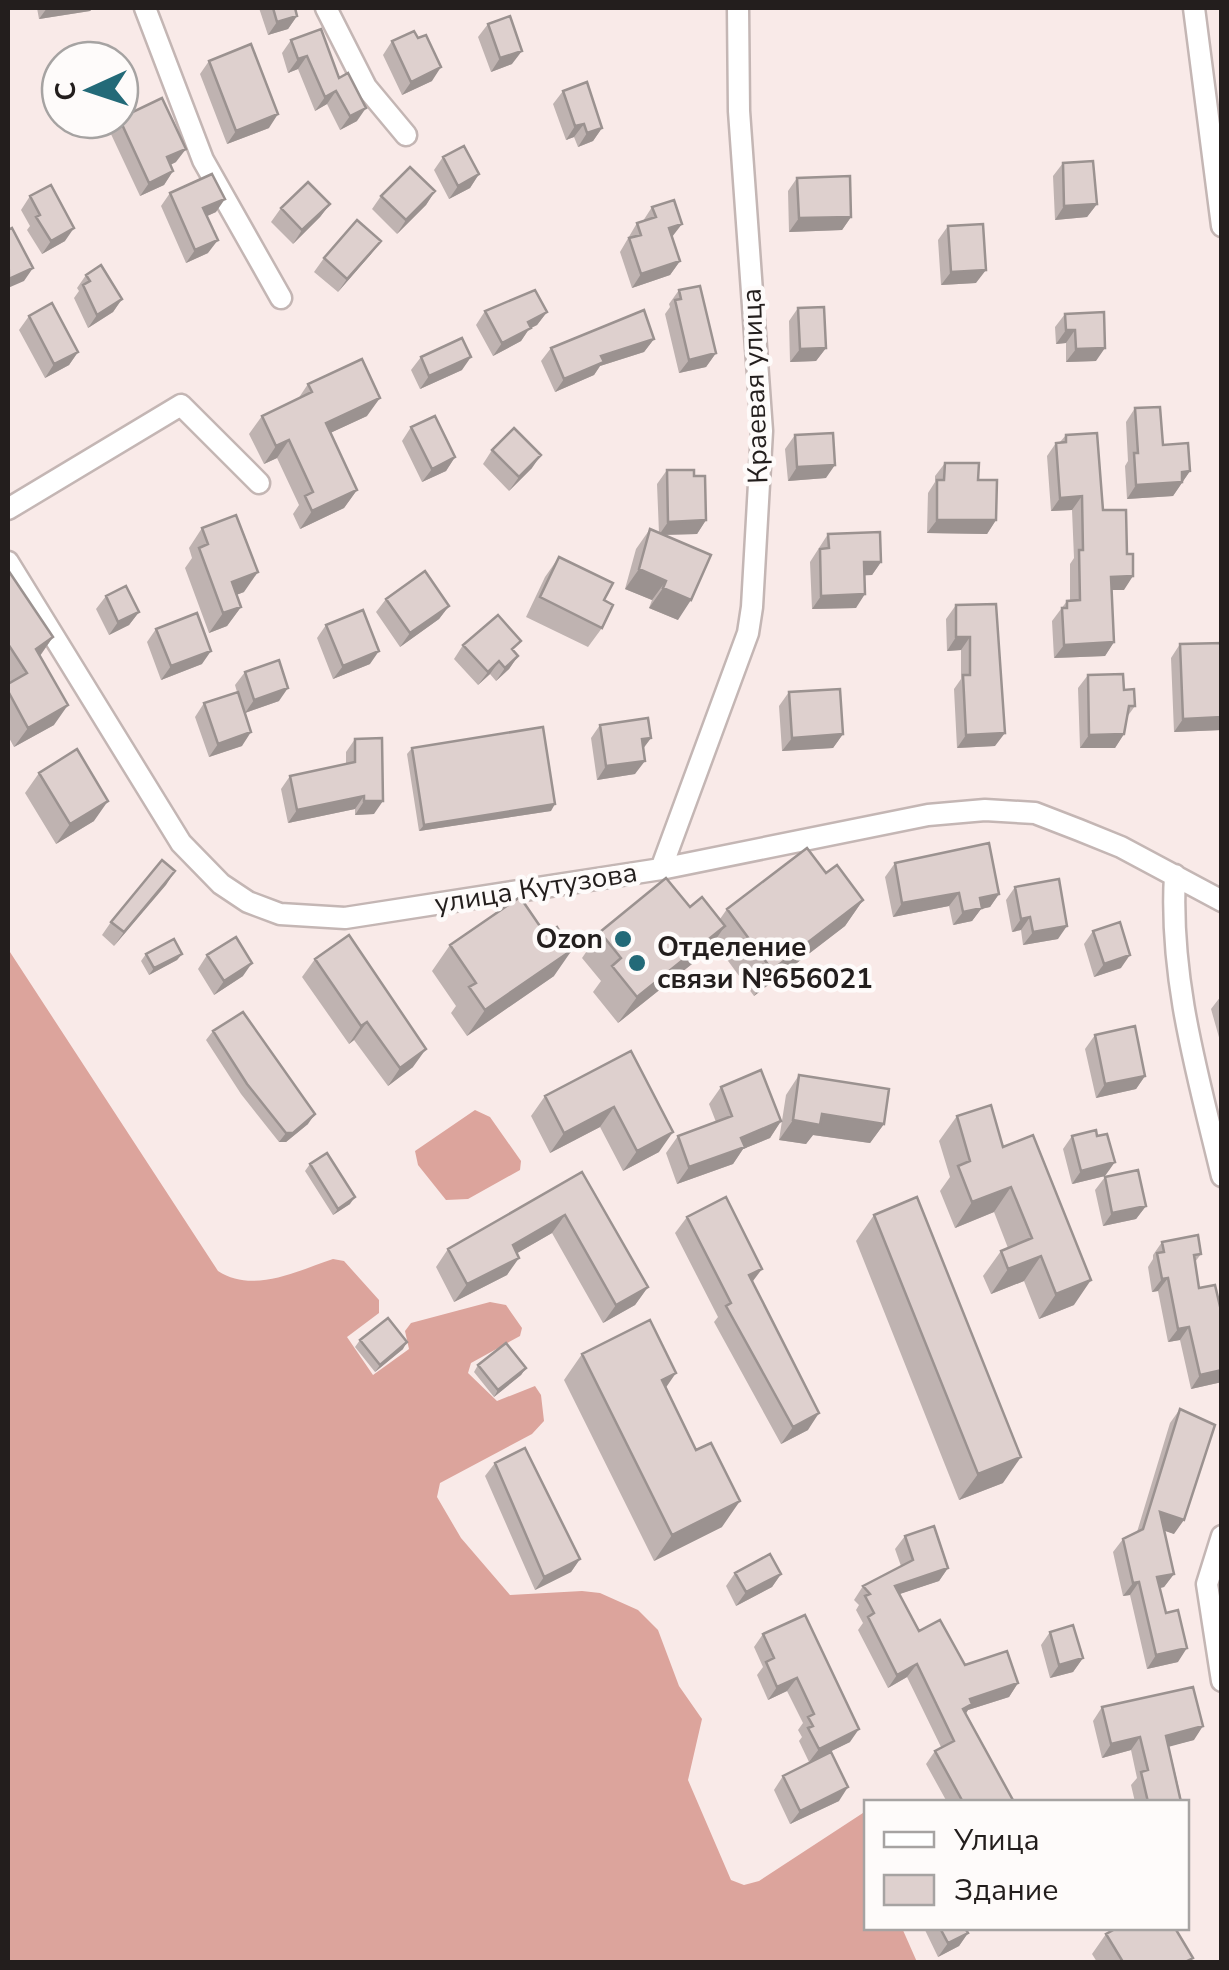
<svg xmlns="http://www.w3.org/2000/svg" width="1229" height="1970" viewBox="0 0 1229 1970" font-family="'Nunito Sans',sans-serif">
	<rect width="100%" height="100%" fill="#f9eae8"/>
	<!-- forest -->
	<path fill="#dca49c" d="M 8,949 L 218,1271 C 253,1294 297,1271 333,1259 L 344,1261 L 379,1300 L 379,1313 L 347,1337 L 373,1375 L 409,1349 L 405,1331 L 411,1323 L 490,1302 L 506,1305 L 522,1328 L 520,1336 L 471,1363 L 468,1373 L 497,1401 L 535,1386 L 541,1395 L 544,1421 L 532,1434 L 440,1483 L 437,1497 L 461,1538 L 510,1595 L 582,1591 L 600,1593 L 638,1610 L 658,1630 L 679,1686 L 702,1719 L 688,1780 L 731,1880 L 744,1885 L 759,1881 L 866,1811 L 866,1928 L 902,1928 L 917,1962 L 8,1962 Z
		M 475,1110 L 490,1117 L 521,1161 L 520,1170 L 468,1199 L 446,1200 L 418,1165 L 415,1151 Z"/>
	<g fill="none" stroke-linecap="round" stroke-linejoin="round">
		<defs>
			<path id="street" d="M 145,8 L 203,160 L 281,298
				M 326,8 L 366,87 L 406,135
				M 1194,8 L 1222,226
				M 8,509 L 181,405 L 259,483
				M 8,562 L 181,843 L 221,884 L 248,902 L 280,914 L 345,918 L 661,869 L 928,815 L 985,810 L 1035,813 L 1079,830 L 1121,847 L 1222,901
				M 661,869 L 748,633 L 752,607 L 762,431 L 739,111 L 738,8
				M 1175,875 C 1169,979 1198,1076 1222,1176
				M 1222,1536 L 1207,1584 L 1222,1681"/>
		</defs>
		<!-- street casing -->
		<use href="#street" stroke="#c4b6b4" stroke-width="25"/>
		<!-- street -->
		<use href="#street" stroke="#fff" stroke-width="20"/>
	</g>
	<!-- wall -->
	<path fill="#bfb3b1" d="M 37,8 L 93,8 L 90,11 L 39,19 Z
		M 259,8 L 295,8 L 297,16 L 288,29 L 268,35 Z
		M 488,24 L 512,64 L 491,72 L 478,37 Z
		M 291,40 L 339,78 L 357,121 L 340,130 L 327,104 L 315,111 L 298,69 L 288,73 L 282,53 Z
		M 392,41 L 432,81 L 402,95 L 383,55 Z
		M 209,61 L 269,128 L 227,144 L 200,74 Z
		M 563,91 L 602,128 L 593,141 L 578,147 L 574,137 L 566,140 L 553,104 Z
		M 118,120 L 176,162 L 170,165 L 173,171 L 164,185 L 140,196 L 110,132 Z
		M 443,157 L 479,174 L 470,188 L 449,199 L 434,170 Z
		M 1063,163 L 1097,204 L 1087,217 L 1055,220 L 1053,176 Z
		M 797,178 L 851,217 L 842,230 L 789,232 L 788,191 Z
		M 435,191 L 426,205 L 397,234 L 372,209 L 381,196 Z
		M 170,193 L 216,212 L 207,216 L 208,253 L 186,263 L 161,206 Z
		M 30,196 L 65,241 L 42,254 L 27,230 L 30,226 L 21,210 Z
		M 330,204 L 320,217 L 293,244 L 271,222 L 281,208 Z
		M 652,207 L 672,237 L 680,261 L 670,275 L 632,288 L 620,252 L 637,223 L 643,221 Z
		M 948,226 L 976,283 L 941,285 L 938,240 Z
		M 371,254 L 338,292 L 314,272 L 324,258 Z
		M 86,275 L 122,299 L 113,312 L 88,328 L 74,298 L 79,291 L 77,288 Z
		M 679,290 L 716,353 L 706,367 L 679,373 L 665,314 L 670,307 L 669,304 Z
		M 798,308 L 826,348 L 816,361 L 790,362 L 789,321 Z
		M 485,311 L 547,312 L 537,325 L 529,329 L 521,341 L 493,356 L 476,325 Z
		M 1065,314 L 1096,361 L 1066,362 L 1066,343 L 1056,344 L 1055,327 Z
		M 29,316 L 78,352 L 69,365 L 45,378 L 19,330 Z
		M 654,339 L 644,352 L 600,366 L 594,375 L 555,392 L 541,361 L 551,348 Z
		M 421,357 L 462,370 L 420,389 L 411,370 Z
		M 308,384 L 367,416 L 330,433 L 357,490 L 344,508 L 300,529 L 293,514 L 299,505 L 277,458 L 264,464 L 249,434 L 262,416 L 298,399 Z
		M 1135,408 L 1163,445 L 1190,471 L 1173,496 L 1127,499 L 1125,466 L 1128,461 L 1126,422 Z
		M 411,427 L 455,457 L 446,471 L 422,482 L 402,441 Z
		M 795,435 L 826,478 L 788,481 L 785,449 Z
		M 1066,435 L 1103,510 L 1124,590 L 1111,590 L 1114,642 L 1105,656 L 1054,658 L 1052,621 L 1067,601 L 1070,601 L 1070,564 L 1074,558 L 1072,510 L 1051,511 L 1047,456 L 1056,443 L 1060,442 Z
		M 492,450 L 532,468 L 509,491 L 483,464 Z
		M 945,463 L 978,480 L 996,520 L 987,534 L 927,533 L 928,493 L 935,482 L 935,476 Z
		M 667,470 L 694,476 L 706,520 L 697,534 L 663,535 L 678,620 L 649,608 L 652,600 L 625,589 L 636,549 L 650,529 L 659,533 L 657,484 Z
		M 202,528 L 244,592 L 236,595 L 241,607 L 227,626 L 209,633 L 185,568 L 192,558 L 189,548 Z
		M 828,534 L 881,562 L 872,575 L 864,575 L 856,608 L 812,609 L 810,562 Z
		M 559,557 L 604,600 L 602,628 L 588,647 L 526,617 L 545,577 Z
		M 8,570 L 53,637 L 40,656 L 54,725 L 14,747 L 8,736 Z
		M 106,596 L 139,612 L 129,625 L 109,635 L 96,609 Z
		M 386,599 L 449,606 L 439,619 L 400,647 L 376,612 Z
		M 996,604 L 995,746 L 957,748 L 954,689 L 961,679 L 961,650 L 947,651 L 946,619 L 956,605 Z
		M 326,625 L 370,664 L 333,679 L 317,638 Z
		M 156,629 L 202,664 L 161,680 L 147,642 Z
		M 1180,644 L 1221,730 L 1174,732 L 1171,658 Z
		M 463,645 L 514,651 L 518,656 L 509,669 L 496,681 L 490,674 L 478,685 L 454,659 Z
		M 245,672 L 279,701 L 245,713 L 242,746 L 209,757 L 195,717 L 204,703 L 237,692 L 235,685 Z
		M 1088,675 L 1124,690 L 1135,706 L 1127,717 L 1124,734 L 1115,748 L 1080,748 L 1078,688 Z
		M 789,692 L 843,734 L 833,748 L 782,751 L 779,706 Z
		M 600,725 L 651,738 L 643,749 L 635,774 L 597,780 L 591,738 Z
		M 355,739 L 374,814 L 355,815 L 355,809 L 288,823 L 281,789 L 290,776 L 346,764 L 346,752 Z
		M 412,748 L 551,811 L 419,831 L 407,754 Z
		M 39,773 L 94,821 L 56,844 L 25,793 Z
		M 895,863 L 999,894 L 990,907 L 981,909 L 972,921 L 953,925 L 949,906 L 893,917 L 885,877 Z
		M 175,871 L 114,946 L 102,935 L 111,922 Z
		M 826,873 L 863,900 L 845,926 L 754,996 L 714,942 L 707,952 L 618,1023 L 593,992 L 601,981 L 582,958 L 600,932 L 690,907 L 720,919 L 727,909 Z
		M 1015,887 L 1058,939 L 1023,945 L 1021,930 L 1012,932 L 1006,900 Z
		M 1093,931 L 1121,968 L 1094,977 L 1084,944 Z
		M 450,945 L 554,976 L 467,1036 L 451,1013 L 456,1006 L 432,971 Z
		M 146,954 L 182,954 L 177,960 L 149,975 L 141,961 Z
		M 207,955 L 243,976 L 214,995 L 198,969 Z
		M 315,959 L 413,1067 L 388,1086 L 354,1040 L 349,1044 L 302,977 Z
		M 1221,996 L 1222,996 L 1222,1048 L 1211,1009 Z
		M 213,1031 L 308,1124 L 286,1142 L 279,1142 L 241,1094 L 206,1040 Z
		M 1095,1035 L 1145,1076 L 1136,1089 L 1096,1098 L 1085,1049 Z
		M 631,1051 L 659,1152 L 623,1171 L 600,1127 L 550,1153 L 531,1116 L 545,1096 Z
		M 799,1075 L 884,1124 L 870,1143 L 813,1135 L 806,1144 L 779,1140 L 786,1095 Z
		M 721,1087 L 781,1121 L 770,1138 L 743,1149 L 733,1164 L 677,1184 L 666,1153 L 678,1136 L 716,1122 L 709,1104 Z
		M 957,1116 L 1003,1147 L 1074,1305 L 1039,1319 L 1024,1281 L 991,1294 L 983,1276 L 1001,1251 L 1008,1248 L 994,1212 L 955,1228 L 940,1191 L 950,1177 L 939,1141 Z
		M 1072,1136 L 1105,1176 L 1072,1184 L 1063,1149 Z
		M 310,1164 L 350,1204 L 333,1215 L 305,1171 Z
		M 582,1172 L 648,1287 L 635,1305 L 603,1323 L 552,1233 L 517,1253 L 507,1275 L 454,1302 L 436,1267 L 448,1249 Z
		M 1105,1177 L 1146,1206 L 1136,1219 L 1103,1226 L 1095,1190 Z
		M 874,1215 L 1003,1483 L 959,1500 L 856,1241 Z
		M 687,1217 L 752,1282 L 808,1430 L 781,1444 L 714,1322 L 718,1317 L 675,1233 Z
		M 1162,1242 L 1201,1254 L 1195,1262 L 1199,1288 L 1222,1315 L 1222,1382 L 1191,1389 L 1180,1340 L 1168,1342 L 1158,1291 L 1152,1292 L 1148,1267 L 1153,1259 L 1153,1255 Z
		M 360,1340 L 403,1349 L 375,1372 L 355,1347 Z
		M 582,1354 L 666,1388 L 722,1527 L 654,1561 L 564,1380 Z
		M 478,1365 L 526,1368 L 521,1375 L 494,1397 L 474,1372 Z
		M 1180,1409 L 1174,1534 L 1164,1530 L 1174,1574 L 1164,1587 L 1160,1588 L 1178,1662 L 1147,1669 L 1130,1595 L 1123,1596 L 1113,1552 L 1123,1539 L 1137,1532 L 1170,1423 Z
		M 495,1463 L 580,1559 L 571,1572 L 535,1590 L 485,1476 Z
		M 905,1536 L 948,1568 L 939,1581 L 899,1594 L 919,1631 L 965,1665 L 1018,1683 L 1009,1697 L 968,1710 L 966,1713 L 1014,1802 L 947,1802 L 926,1764 L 935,1751 L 941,1747 L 907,1677 L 888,1688 L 858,1630 L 863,1623 L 856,1610 L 859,1605 L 854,1600 L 863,1586 L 901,1566 L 895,1549 Z
		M 735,1573 L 781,1574 L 772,1587 L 736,1606 L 726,1586 Z
		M 1050,1632 L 1083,1658 L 1073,1672 L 1050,1678 L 1041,1645 Z
		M 763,1634 L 850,1742 L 809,1762 L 799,1741 L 802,1737 L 798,1730 L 803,1723 L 787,1691 L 768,1700 L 757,1675 L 763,1667 L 754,1647 Z
		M 1102,1707 L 1194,1740 L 1169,1746 L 1182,1802 L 1135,1802 L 1131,1785 L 1137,1778 L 1131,1750 L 1102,1758 L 1093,1721 Z
		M 783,1776 L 839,1801 L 790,1824 L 774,1790 Z
		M 924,1928 L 965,1928 L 968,1933 L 959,1946 L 938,1957 Z
		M 1106,1934 L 1193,1958 L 1190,1962 L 1097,1962 L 1092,1954 Z"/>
	<!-- shaded-wall -->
	<path fill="#9b9290" d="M 47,8 L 93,8 L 90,11 L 39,19 Z
		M 297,16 L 288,29 L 268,35 L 277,22 Z
		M 522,51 L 512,64 L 491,72 L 500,58 Z
		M 307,56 L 298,69 L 288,73 L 298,59 Z
		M 441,67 L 432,81 L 402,95 L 411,82 Z
		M 336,91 L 327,104 L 315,111 L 325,97 Z
		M 366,108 L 357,121 L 340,130 L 350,116 Z
		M 278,114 L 269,128 L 227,144 L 236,131 Z
		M 584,124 L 574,137 L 566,140 L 575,126 Z
		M 602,128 L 593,141 L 578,147 L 587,133 Z
		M 186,149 L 176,162 L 158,171 L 167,157 Z
		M 173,171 L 164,185 L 140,196 L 149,183 Z
		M 479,174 L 470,188 L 449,199 L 458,186 Z
		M 435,191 L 426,205 L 397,234 L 406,220 Z
		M 225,199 L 216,212 L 194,222 L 203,208 Z
		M 330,204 L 320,217 L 293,244 L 302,230 Z
		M 1097,204 L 1087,217 L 1055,220 L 1064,206 Z
		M 851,217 L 842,230 L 789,232 L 799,218 Z
		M 682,224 L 672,237 L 659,241 L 669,228 Z
		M 74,228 L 65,241 L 42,254 L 51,241 Z
		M 218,240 L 208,253 L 186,263 L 195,250 Z
		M 381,241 L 371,254 L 338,292 L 347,279 Z
		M 680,261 L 670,275 L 632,288 L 641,274 Z
		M 33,268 L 24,281 L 8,288 L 9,279 Z
		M 986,270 L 976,283 L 941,285 L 951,272 Z
		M 122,299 L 113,312 L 88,328 L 97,315 Z
		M 547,312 L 537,325 L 529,329 L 521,341 L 493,356 L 502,343 L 528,322 Z
		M 1066,330 L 1075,330 L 1066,343 L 1056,344 Z
		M 654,339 L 644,352 L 600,366 L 594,375 L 555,392 L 564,379 L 601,356 Z
		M 826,348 L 816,361 L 790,362 L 800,349 Z
		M 1105,348 L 1096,361 L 1066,362 L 1076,349 Z
		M 78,352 L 69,365 L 45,378 L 54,364 Z
		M 716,353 L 706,367 L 679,373 L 689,360 Z
		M 471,357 L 462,370 L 420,389 L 429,376 Z
		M 380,398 L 367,416 L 313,441 L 326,423 Z
		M 289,440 L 277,458 L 264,464 L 276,446 Z
		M 541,455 L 532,468 L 509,491 L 519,477 Z
		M 455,457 L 446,471 L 422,482 L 432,469 Z
		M 835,465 L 826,478 L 788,481 L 797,467 Z
		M 1190,471 L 1173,496 L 1127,499 L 1136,485 L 1182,472 Z
		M 357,490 L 344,508 L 300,529 L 312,511 Z
		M 1082,496 L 1072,510 L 1051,511 L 1060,498 Z
		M 706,520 L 697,534 L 659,535 L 668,522 Z
		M 937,520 L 996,520 L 987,534 L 927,533 Z
		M 864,562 L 881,562 L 872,575 L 854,576 Z
		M 639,569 L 666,581 L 652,600 L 625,589 Z
		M 258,572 L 244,592 L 218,602 L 232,582 Z
		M 1133,576 L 1124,590 L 1101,590 L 1111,577 Z
		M 663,588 L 691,600 L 678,620 L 649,608 Z
		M 865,594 L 856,608 L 812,609 L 821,596 Z
		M 449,606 L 439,619 L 400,647 L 410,633 Z
		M 241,607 L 227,626 L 209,633 L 223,613 Z
		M 139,612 L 129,625 L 109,635 L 118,622 Z
		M 53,637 L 39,657 L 22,669 L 36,649 Z
		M 956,637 L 970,637 L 961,650 L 947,651 Z
		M 1114,642 L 1105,656 L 1054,658 L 1064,645 Z
		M 211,651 L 202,664 L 161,680 L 171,666 Z
		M 379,651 L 370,664 L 333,679 L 343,666 Z
		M 518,656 L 509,669 L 496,681 L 505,668 Z
		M 499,661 L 490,674 L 478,685 L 488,672 Z
		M 288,688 L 279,701 L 245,713 L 254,700 Z
		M 68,705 L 54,725 L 14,747 L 28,728 Z
		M 1222,717 L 1222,730 L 1174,732 L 1183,719 Z
		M 251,732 L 242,746 L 209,757 L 218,744 Z
		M 1005,733 L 995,746 L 957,748 L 966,735 Z
		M 843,734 L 833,748 L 782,751 L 792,738 Z
		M 1124,734 L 1115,748 L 1080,748 L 1089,735 Z
		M 651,738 L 641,751 L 642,739 Z
		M 645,761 L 635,774 L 597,780 L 606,766 Z
		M 364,796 L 355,809 L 288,823 L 297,810 Z
		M 108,801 L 94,821 L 56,844 L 70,824 Z
		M 364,801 L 383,801 L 374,814 L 355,815 Z
		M 555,804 L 551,811 L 419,831 L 424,825 Z
		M 175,871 L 166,885 L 114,946 L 124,932 Z
		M 959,893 L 949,906 L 893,917 L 902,903 Z
		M 999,894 L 990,907 L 981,909 L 972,921 L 953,925 L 963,912 L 980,898 Z
		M 863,900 L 845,926 L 754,996 L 772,970 Z
		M 1030,917 L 1021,930 L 1012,932 L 1021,919 Z
		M 725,926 L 707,952 L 618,1023 L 637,997 Z
		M 1067,926 L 1058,939 L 1023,945 L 1033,932 Z
		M 572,950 L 554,976 L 467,1036 L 485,1010 Z
		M 182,954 L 177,960 L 149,975 L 154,968 Z
		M 1130,955 L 1121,968 L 1094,977 L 1104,964 Z
		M 252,963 L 243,976 L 214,995 L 224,981 Z
		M 367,1022 L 354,1040 L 349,1044 L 361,1026 Z
		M 426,1049 L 413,1067 L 388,1086 L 400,1068 Z
		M 1145,1076 L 1136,1089 L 1096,1098 L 1105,1084 Z
		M 614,1107 L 600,1127 L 550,1153 L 564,1133 Z
		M 315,1114 L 308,1124 L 286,1142 L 279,1142 L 286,1133 Z
		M 822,1114 L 884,1124 L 870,1143 L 813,1135 L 806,1144 L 779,1140 L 793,1120 Z
		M 781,1121 L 770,1138 L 743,1149 L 733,1164 L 677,1184 L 689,1167 L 741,1138 Z
		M 673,1132 L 659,1152 L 623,1171 L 637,1151 Z
		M 1115,1162 L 1105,1176 L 1072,1184 L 1081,1171 Z
		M 1011,1187 L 994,1212 L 955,1228 L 972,1202 Z
		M 355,1197 L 350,1204 L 333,1215 L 338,1209 Z
		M 1146,1206 L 1136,1219 L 1103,1226 L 1112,1213 Z
		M 565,1215 L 552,1233 L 500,1263 L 513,1245 Z
		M 1041,1256 L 1024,1281 L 991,1294 L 1008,1269 Z
		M 519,1258 L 507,1275 L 454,1302 L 467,1284 Z
		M 762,1269 L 750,1285 L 749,1275 Z
		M 1168,1278 L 1158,1291 L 1152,1292 L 1162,1279 Z
		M 1091,1280 L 1074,1305 L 1039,1319 L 1056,1294 Z
		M 648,1287 L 635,1305 L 603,1323 L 616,1305 Z
		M 1189,1327 L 1180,1340 L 1168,1342 L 1178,1329 Z
		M 407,1342 L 403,1349 L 375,1372 L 380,1365 Z
		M 526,1368 L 521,1375 L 494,1397 L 498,1390 Z
		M 1222,1370 L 1222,1382 L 1191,1389 L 1200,1375 Z
		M 676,1373 L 658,1399 L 662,1380 Z
		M 819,1413 L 808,1430 L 781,1444 L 793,1427 Z
		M 1021,1457 L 1003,1483 L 959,1500 L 978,1474 Z
		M 740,1501 L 722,1527 L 654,1561 L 672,1535 Z
		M 1160,1512 L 1184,1520 L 1174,1534 L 1150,1526 Z
		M 580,1559 L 571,1572 L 535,1590 L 544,1577 Z
		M 948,1568 L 939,1581 L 885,1599 L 895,1586 Z
		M 781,1574 L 772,1587 L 736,1606 L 746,1592 Z
		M 1174,1574 L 1164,1587 L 1148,1591 L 1157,1577 Z
		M 1139,1582 L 1130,1595 L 1123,1596 L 1133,1583 Z
		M 1187,1648 L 1178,1662 L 1147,1669 L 1156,1655 Z
		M 1083,1658 L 1073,1672 L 1050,1678 L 1059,1665 Z
		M 917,1664 L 907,1677 L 888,1688 L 897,1675 Z
		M 797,1678 L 787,1691 L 768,1700 L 777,1687 Z
		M 1018,1683 L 1009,1697 L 968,1710 L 963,1718 L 954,1722 L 970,1699 Z
		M 1203,1726 L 1194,1740 L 1157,1750 L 1166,1736 Z
		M 859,1729 L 850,1742 L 809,1762 L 819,1749 Z
		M 1140,1737 L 1131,1750 L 1102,1758 L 1111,1744 Z
		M 848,1787 L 839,1801 L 790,1824 L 800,1811 Z
		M 968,1933 L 959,1946 L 938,1957 L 948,1943 Z"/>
	<!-- building -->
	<path fill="#ded0ce" stroke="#9b9290" stroke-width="2.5" d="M 273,8 L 295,8 L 297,16 L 277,22 Z
		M 510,16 L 522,51 L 500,58 L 488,24 Z
		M 321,29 L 339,78 L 348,73 L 366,108 L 350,116 L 336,91 L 325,97 L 307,56 L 298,59 L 291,40 Z
		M 414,31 L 418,38 L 426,35 L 441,67 L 411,82 L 392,41 Z
		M 251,44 L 278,114 L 236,131 L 209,61 Z
		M 587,82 L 602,128 L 587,133 L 584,124 L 575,126 L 563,91 Z
		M 162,98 L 186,149 L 167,157 L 173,171 L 149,183 L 120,120 L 120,118 Z
		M 464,146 L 479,174 L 458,186 L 443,157 Z
		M 1093,161 L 1097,204 L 1064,206 L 1063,163 Z
		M 410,167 L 435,191 L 406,220 L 381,196 Z
		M 212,174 L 225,199 L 203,208 L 218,240 L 195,250 L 170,193 Z
		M 850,176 L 851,217 L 799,218 L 797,178 Z
		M 308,182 L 330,204 L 302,230 L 281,208 Z
		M 51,185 L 74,228 L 51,241 L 36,217 L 40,215 L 30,196 Z
		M 674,200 L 682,224 L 669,228 L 680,261 L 641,274 L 629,238 L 641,235 L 637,223 L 656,217 L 652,207 Z
		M 357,220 L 381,241 L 347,279 L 324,258 Z
		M 983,224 L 986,270 L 951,272 L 948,226 Z
		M 12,228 L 33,268 L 9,279 L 8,230 Z
		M 101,265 L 122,299 L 97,315 L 83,285 L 90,281 L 86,275 Z
		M 700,286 L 716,353 L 689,360 L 675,300 L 681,299 L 679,290 Z
		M 535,290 L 547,312 L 528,322 L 531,328 L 502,343 L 485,311 Z
		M 52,303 L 78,352 L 54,364 L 29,316 Z
		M 824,307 L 826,348 L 800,349 L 798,308 Z
		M 644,310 L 654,339 L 601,356 L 604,362 L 564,379 L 551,348 Z
		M 1104,312 L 1105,348 L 1076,349 L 1075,330 L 1066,330 L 1065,314 Z
		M 462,338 L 471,357 L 429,376 L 421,357 Z
		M 362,359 L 380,398 L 326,423 L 357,490 L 312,511 L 305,496 L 313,492 L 289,440 L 276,446 L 262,416 L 312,392 L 308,384 Z
		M 1160,407 L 1163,445 L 1188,443 L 1190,471 L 1182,472 L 1182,482 L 1136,485 L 1134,453 L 1138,453 L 1135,408 Z
		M 435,416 L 455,457 L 432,469 L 411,427 Z
		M 514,428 L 541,455 L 519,477 L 492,450 Z
		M 833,433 L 835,465 L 797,467 L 795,435 Z
		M 1097,433 L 1103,510 L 1126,510 L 1127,554 L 1133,554 L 1133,576 L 1111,577 L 1114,642 L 1064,645 L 1062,608 L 1067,608 L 1067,601 L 1080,600 L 1079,550 L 1083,550 L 1082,496 L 1060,498 L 1056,443 L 1066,442 L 1066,435 Z
		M 945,463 L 979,463 L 978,480 L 997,480 L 996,520 L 937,520 L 937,480 L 944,480 Z
		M 667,470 L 694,470 L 694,476 L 705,476 L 706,520 L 668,522 Z
		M 236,515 L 258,572 L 232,582 L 241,607 L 223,613 L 199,548 L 208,544 L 202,528 Z
		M 650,529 L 711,555 L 691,600 L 663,588 L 666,581 L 639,569 Z
		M 880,532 L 881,562 L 864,562 L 865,594 L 821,596 L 820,549 L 829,548 L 828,534 Z
		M 559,557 L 613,583 L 604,600 L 613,605 L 602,628 L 540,597 Z
		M 8,570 L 53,637 L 36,649 L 68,705 L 28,728 L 8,691 L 8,684 L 27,673 L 8,644 Z
		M 425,571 L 449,606 L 410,633 L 386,599 Z
		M 126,586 L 139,612 L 118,622 L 106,596 Z
		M 996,604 L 1005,733 L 966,735 L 963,675 L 970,675 L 970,637 L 956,637 L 956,605 Z
		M 363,610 L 379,651 L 343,666 L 326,625 Z
		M 197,613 L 211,651 L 171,666 L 156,629 Z
		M 498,615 L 521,641 L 512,649 L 518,656 L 505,668 L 499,661 L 488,672 L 463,645 Z
		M 1222,643 L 1222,717 L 1183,719 L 1180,644 Z
		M 279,660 L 288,688 L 254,700 L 245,672 Z
		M 1123,674 L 1124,690 L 1134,689 L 1135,706 L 1129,706 L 1124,734 L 1089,735 L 1088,675 Z
		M 840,689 L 843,734 L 792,738 L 789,692 Z
		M 238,692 L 251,732 L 218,744 L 204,703 Z
		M 648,718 L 651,738 L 642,739 L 645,761 L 606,766 L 600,725 Z
		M 543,727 L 555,804 L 424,825 L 412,748 Z
		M 382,738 L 383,801 L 364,801 L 364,796 L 297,810 L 290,776 L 355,762 L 355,739 Z
		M 77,749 L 108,801 L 70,824 L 39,773 Z
		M 989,843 L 999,894 L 980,898 L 982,908 L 963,912 L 959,893 L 902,903 L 895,863 Z
		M 807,848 L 826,873 L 837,865 L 863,900 L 772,970 L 727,909 Z
		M 162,860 L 175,871 L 124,932 L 111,922 Z
		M 666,878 L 690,907 L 702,897 L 725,926 L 637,997 L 612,966 L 621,958 L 600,932 Z
		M 1059,879 L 1067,926 L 1033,932 L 1030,917 L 1021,919 L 1015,887 Z
		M 520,897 L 546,935 L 557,927 L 572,950 L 485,1010 L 469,987 L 476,983 L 450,945 Z
		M 1120,922 L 1130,955 L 1104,964 L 1093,931 Z
		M 349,935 L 426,1049 L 400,1068 L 367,1022 L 361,1026 L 315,959 Z
		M 236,937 L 252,963 L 224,981 L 207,955 Z
		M 174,939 L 182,954 L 154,968 L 146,954 Z
		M 243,1012 L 315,1114 L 293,1133 L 286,1133 L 247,1084 L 213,1031 Z
		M 1135,1026 L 1145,1076 L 1105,1084 L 1095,1035 Z
		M 631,1051 L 673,1132 L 637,1151 L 614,1107 L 564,1133 L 545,1096 Z
		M 761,1070 L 781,1121 L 741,1138 L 745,1147 L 689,1167 L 678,1136 L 732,1116 L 721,1087 Z
		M 799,1075 L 889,1089 L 884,1124 L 822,1114 L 820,1125 L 793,1120 Z
		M 991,1105 L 1003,1147 L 1033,1135 L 1091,1280 L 1056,1294 L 1041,1256 L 1008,1269 L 1001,1251 L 1032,1238 L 1011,1187 L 972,1202 L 958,1166 L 970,1161 L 957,1116 Z
		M 1096,1130 L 1097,1136 L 1107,1134 L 1115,1162 L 1081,1171 L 1072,1136 Z
		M 327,1153 L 355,1197 L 338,1209 L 310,1164 Z
		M 1138,1170 L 1146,1206 L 1112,1213 L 1105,1177 Z
		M 582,1172 L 648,1287 L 616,1305 L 565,1215 L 513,1245 L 519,1258 L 467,1284 L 448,1249 Z
		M 726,1197 L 762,1269 L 749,1275 L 819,1413 L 793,1427 L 726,1306 L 731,1303 L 687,1217 Z
		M 917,1197 L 1021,1457 L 978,1474 L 874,1215 Z
		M 1198,1235 L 1201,1254 L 1194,1255 L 1199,1288 L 1215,1285 L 1222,1315 L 1222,1370 L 1200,1375 L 1189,1327 L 1178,1329 L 1168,1278 L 1162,1279 L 1157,1253 L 1164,1252 L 1162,1242 Z
		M 388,1318 L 407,1342 L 380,1365 L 360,1340 Z
		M 650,1320 L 676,1373 L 662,1380 L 696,1450 L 711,1443 L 740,1501 L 672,1535 L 582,1354 Z
		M 506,1343 L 526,1368 L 498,1390 L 478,1365 Z
		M 1180,1409 L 1215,1425 L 1184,1520 L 1160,1512 L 1174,1574 L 1157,1577 L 1166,1613 L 1178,1610 L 1187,1648 L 1156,1655 L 1139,1582 L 1133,1583 L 1123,1539 L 1143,1529 Z
		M 525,1448 L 580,1559 L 544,1577 L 495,1463 Z
		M 934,1526 L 948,1568 L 895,1586 L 919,1631 L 940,1620 L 965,1665 L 1007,1651 L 1018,1683 L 970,1699 L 972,1704 L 963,1709 L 1014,1802 L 963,1802 L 935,1751 L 954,1741 L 917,1664 L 897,1675 L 868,1617 L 874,1613 L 865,1596 L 870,1594 L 863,1586 L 913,1560 L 905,1536 Z
		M 770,1554 L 781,1574 L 746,1592 L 735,1573 Z
		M 805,1615 L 859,1729 L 819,1749 L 808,1728 L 813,1726 L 808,1717 L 814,1714 L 797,1678 L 777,1687 L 766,1662 L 774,1658 L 763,1634 Z
		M 1073,1625 L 1083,1658 L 1059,1665 L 1050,1632 Z
		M 1193,1687 L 1203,1726 L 1166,1736 L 1181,1802 L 1148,1802 L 1141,1772 L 1148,1770 L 1140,1737 L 1111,1744 L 1102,1707 Z
		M 831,1752 L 848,1787 L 800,1811 L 783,1776 Z
		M 940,1928 L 965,1928 L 968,1933 L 948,1943 Z
		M 1117,1928 L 1175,1928 L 1193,1958 L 1185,1962 L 1123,1962 L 1106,1934 Z"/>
	<!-- markers -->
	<g fill="#236a78" stroke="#fefbfa" stroke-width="4">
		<circle cx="623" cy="939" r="10"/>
		<circle cx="637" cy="963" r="10"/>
	</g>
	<g text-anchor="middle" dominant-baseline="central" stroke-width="9" stroke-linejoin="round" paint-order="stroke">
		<!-- street labels -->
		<g font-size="28" fill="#231e1d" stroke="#fefbfa">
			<text transform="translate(755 386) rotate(-92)">Краевая улица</text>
			<text transform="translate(536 888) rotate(-9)">улица Кутузова</text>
		</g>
		<!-- poi labels -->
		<g font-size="28" font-weight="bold" fill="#231e1d" stroke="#fefbfa" text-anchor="end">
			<text x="603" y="939">Ozon</text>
			<text x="657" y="947" text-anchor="start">Отделение<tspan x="657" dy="32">связи №656021</tspan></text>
		</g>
	</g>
	<!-- border -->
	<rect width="1229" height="1970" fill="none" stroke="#231e1d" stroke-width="20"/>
	<!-- legend -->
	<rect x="864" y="1800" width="325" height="130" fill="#fefbfa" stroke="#a6a3a2" stroke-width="2.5"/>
	<rect x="884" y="1832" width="50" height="15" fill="#ffffff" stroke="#a6a3a2" stroke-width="2.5"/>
	<text x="954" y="1850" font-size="30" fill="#231e1d">Улица</text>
	<rect x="884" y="1875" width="50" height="30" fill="#ded0ce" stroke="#a6a3a2" stroke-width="2.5"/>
	<text x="954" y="1900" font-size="30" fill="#231e1d">Здание</text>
	<!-- north arrow -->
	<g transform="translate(90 90) rotate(267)"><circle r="48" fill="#fefbfa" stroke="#a6a3a2" stroke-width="2.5"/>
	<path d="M0-8L18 38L0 25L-18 38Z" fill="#236a78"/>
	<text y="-15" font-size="28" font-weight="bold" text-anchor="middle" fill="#231e1d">С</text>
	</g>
</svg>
